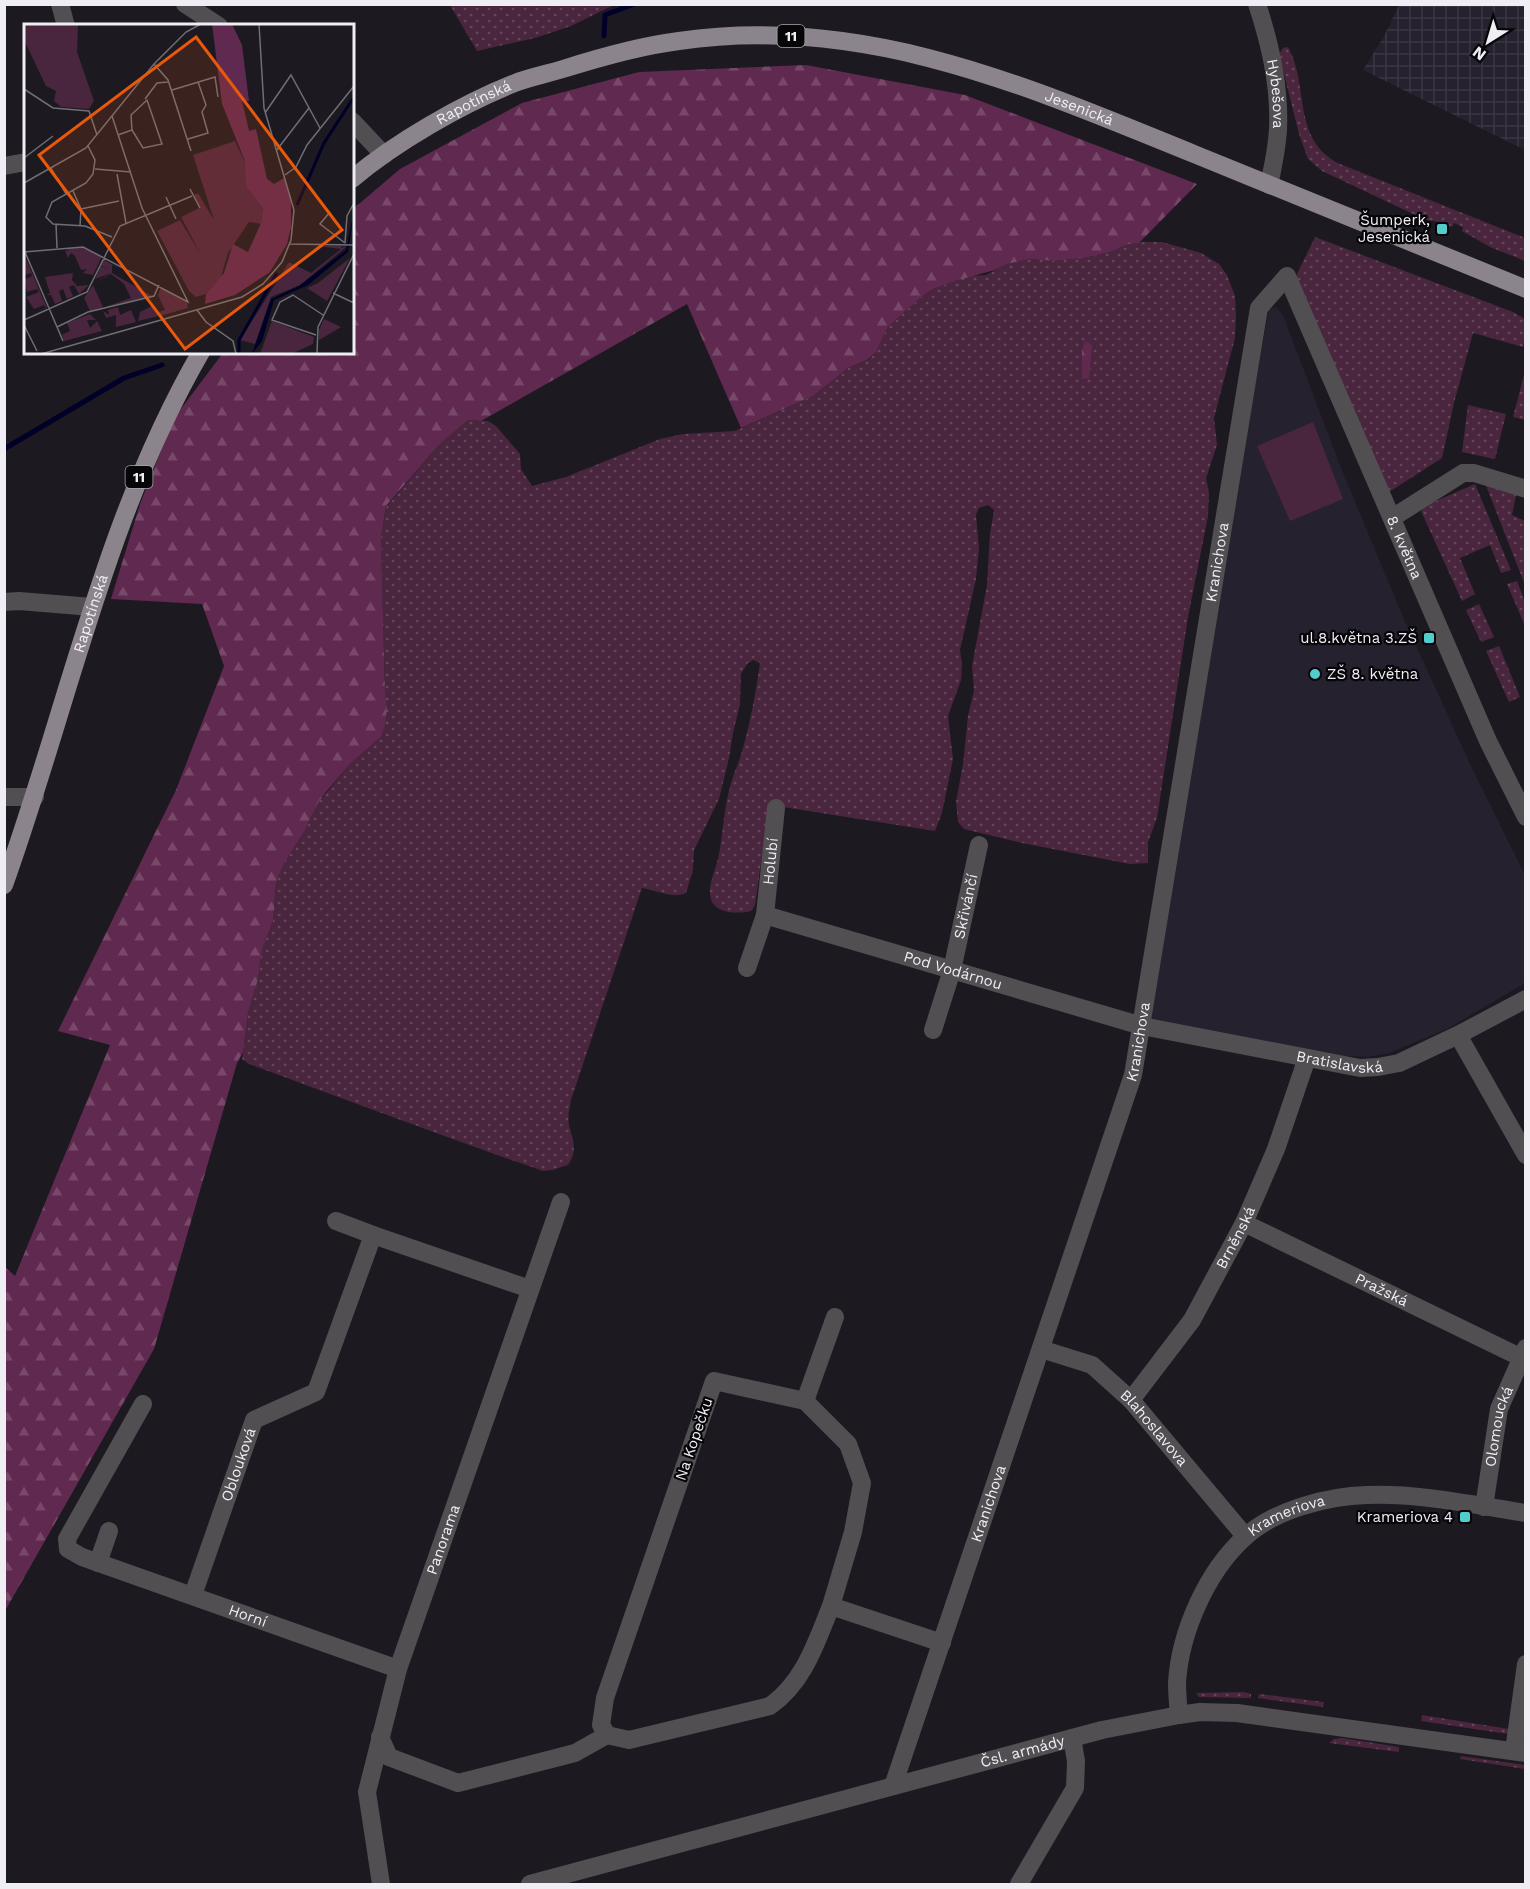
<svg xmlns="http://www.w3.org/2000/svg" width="1530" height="1889" viewBox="0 0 1530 1889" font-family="'Work Sans',sans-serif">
	<defs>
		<pattern id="industrial-grid" width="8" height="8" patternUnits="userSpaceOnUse" patternTransform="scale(1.5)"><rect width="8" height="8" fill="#25212e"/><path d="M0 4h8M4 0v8" fill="none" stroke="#3a3743"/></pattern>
		<pattern id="grass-dots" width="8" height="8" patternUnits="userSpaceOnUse" patternTransform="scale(1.5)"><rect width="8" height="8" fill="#4a263e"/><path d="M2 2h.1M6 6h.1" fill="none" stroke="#64465a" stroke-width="1.8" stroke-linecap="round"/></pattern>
		<pattern id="forest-firs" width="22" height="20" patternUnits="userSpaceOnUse" patternTransform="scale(1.5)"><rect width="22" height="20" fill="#60294f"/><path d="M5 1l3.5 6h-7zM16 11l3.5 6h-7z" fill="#774869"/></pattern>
	</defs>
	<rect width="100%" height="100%" fill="#1c1921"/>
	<!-- built -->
	<path fill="#25212e" d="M 1276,307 L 1283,315 L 1341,468 L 1403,617 L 1471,766 L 1525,875 L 1525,983 L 1447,1029 L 1389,1053 L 1368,1057 L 1340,1056 L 1150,1019 L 1240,468 L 1269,309 Z"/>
	<!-- industrial -->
	<path fill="url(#industrial-grid)" d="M 1399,5 L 1525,5 L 1525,150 L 1363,70 L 1383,38 Z"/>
	<!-- grass -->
	<path fill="url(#grass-dots)" d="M 450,5 L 614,5 L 571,26 L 535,38 L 477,51 Z
		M 1288,47 C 1310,87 1291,140 1340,164 L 1525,238 L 1525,261 L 1490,247 L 1462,231 L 1463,227 L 1454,223 L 1452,227 L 1439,222 L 1426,220 L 1322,171 L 1308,159 L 1299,134 L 1279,54 L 1283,48 Z
		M 1315,237 L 1513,312 L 1525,319 L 1525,337 L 1523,347 L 1473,333 L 1454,403 L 1442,458 L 1389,492 L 1296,276 Z
		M 1142,242 L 1162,242 L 1201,253 L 1219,264 L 1227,275 L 1235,296 L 1236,315 L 1235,338 L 1214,418 L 1217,445 L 1206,478 L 1209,493 L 1208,516 L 1188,617 L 1157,818 L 1148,842 L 1148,863 L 1130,864 L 1022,843 L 964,829 L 958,822 L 956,802 L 963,764 L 968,716 L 974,690 L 972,666 L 987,585 L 990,534 L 994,510 L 988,505 L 979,508 L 976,515 L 979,548 L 976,579 L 960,650 L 962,664 L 961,680 L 948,716 L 953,759 L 942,813 L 935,831 L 783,807 L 769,807 L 755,905 L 751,911 C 739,914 715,914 711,899 C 707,887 715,871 718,859 C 723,837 723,814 729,791 C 732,777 739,763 743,748 C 751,720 756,691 760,663 L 753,660 L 747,664 L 741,674 L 740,704 L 733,733 L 729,758 L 719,799 L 694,850 L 693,870 L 686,893 C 673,899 656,890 642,888 L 571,1100 C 569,1110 567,1120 570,1129 C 574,1144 577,1151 568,1165 L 552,1170 L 543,1171 C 444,1137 347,1100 249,1064 L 242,1059 L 248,1013 L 258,979 L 262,950 L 273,921 L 276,883 L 284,863 L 304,832 L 318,803 L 351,763 L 381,737 L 387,707 L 385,691 L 381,538 L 386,507 L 438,446 L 468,420 L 488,421 L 496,426 L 520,454 L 521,469 L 532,486 L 566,477 L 660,439 L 683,434 L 735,431 L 813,396 L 848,368 L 868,360 L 876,352 L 888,327 L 925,294 L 933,289 L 969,276 L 986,275 L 1007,264 L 1030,259 L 1055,261 L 1084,258 L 1110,252 L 1129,244 Z
		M 1525,371 L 1526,420 L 1525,420 L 1513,417 Z
		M 1468,405 L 1506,414 L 1495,459 L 1462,452 Z
		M 1485,483 L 1516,495 L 1512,515 L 1525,521 L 1525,585 Z
		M 1475,484 L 1511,570 L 1501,573 L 1490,545 L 1460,558 L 1475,594 L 1462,601 L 1421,511 L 1427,505 Z
		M 1517,581 L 1525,602 L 1525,626 L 1507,584 Z
		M 1479,604 L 1494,637 L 1481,642 L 1466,610 Z
		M 1499,646 L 1520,697 L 1509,702 L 1486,651 Z
		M 1244,1692 L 1251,1694 L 1251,1698 L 1199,1697 L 1196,1693 Z
		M 1259,1694 L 1324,1702 L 1323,1707 L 1258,1698 Z
		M 1422,1715 L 1509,1729 L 1508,1734 L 1421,1721 Z
		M 1342,1738 L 1399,1747 L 1399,1752 L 1329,1743 L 1334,1739 Z
		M 1461,1756 L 1525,1765 L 1525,1769 L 1460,1759 Z"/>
	<!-- forest -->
	<path fill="url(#forest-firs)" d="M 806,65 L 965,95 L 1197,184 L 1139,243 L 1129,244 L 1110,252 L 1084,258 L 1055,261 L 1030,259 L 1007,264 L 995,270 L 958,280 L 933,289 L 925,294 L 888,327 L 876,352 L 867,360 L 848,368 L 813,396 L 741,428 L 687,304 L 481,421 L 468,420 L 438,446 L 386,506 L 381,538 L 385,691 L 387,707 L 385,724 L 381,737 L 351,763 L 326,792 L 318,803 L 304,832 L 284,863 L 276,883 L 273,921 L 262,950 L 258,979 L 248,1013 L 243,1052 L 237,1063 L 154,1349 L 5,1611 L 5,1267 L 15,1276 L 110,1045 L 58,1031 L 176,790 L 224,666 L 202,604 L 111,599 L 140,504 L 174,418 L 223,353 L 352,352 L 353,209 L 400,169 L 522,103 L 639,72 Z
		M 1085,341 L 1092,345 L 1089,378 L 1082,379 L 1082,350 Z"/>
	<!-- pitch -->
	<path fill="#4a263e" d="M 1313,422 L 1343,499 L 1290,521 L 1257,446 Z"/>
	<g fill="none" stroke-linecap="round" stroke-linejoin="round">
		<!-- stream -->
		<path stroke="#000028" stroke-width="5" d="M 604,36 L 605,15 L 634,4
			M 4,449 L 124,378 L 162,365"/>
		<!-- minor -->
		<g stroke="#524f53" stroke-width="18">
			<path d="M 60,4 L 66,26"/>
			<path d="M 185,4 L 219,26"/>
			<path id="s1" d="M 1257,4 C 1270,43 1280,88 1278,129 C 1277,147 1273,167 1269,185"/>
			<path d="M 352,121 L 384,155"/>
			<path d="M 4,166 L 26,162"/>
			<path d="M 1392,518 L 1463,473 L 1474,473 L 1526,489"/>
			<path d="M 4,602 L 19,601 L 92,607"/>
			<path d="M 4,797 L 35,797"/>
			<path id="s2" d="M 765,915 L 1142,1026 L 1360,1068 L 1378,1067 L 1399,1063 L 1458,1035 L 1526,999"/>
			<path id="s3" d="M 747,968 L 765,915 L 776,808"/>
			<path id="s4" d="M 933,1030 L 952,970 L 979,845"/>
			<path d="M 1458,1035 L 1526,1155"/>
			<path d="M 336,1221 L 373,1235"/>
			<path id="s5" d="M 1244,1223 L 1520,1357"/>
			<path id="s6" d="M 1041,1349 L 1092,1365 L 1131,1400 L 1245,1536"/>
			<path id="s7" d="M 1131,1400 L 1192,1320 L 1244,1223 L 1276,1149 L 1307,1058"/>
			<path d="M 805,1401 L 835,1317"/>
			<path id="s8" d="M 143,1404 L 67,1539 L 68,1549 L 82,1557 L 398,1669"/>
			<path id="s9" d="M 1484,1507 L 1499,1409 L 1526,1348"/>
			<path d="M 98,1563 L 109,1531"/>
			<path id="s10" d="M 193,1595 L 254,1420 L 316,1392 L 373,1235 L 530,1289"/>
			<path d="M 831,1606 L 853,1532 L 862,1483 L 848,1444 L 805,1401 L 714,1381 L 605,1698 L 601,1725 L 607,1735 L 629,1740 L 770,1706 C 804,1682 816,1643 831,1606 L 942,1643"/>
			<path id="s11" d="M 1179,1715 C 1178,1704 1177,1693 1177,1683 C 1180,1632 1207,1571 1245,1537 C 1274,1510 1328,1496 1367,1495 C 1420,1493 1474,1505 1526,1513"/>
			<path d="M 380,1737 L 389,1757 L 458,1783 L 575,1753 L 607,1735"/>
			<path d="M 1514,1751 L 1526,1664"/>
			<path id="s12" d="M 893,1786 L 1133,1075 L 1259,308 L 1287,276 L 1488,741 L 1526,817"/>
			<path id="s13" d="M 381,1884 L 367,1792 L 398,1669 L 561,1202"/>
			<path id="s14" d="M 530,1884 L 1102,1730 L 1179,1715 L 1200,1712 L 1237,1713 L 1526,1753"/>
			<path d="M 1019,1884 L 1075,1788 L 1076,1761 L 1072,1738"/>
		</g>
		<!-- major -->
		<g stroke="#8b848c" stroke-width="18">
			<path id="s15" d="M 352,179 C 396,142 462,104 515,83 C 530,77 547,74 563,69 C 601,57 639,46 679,41 C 865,14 1026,86 1194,154 C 1304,199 1415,244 1526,289"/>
			<path id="s16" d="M 4,885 C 68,707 105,517 201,352"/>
		</g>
	</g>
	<!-- markers -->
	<g fill="#52cdce" stroke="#060508" stroke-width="2">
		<rect x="1436" y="223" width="12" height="12" rx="3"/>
		<rect x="1423" y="632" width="12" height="12" rx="3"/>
		<circle cx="1315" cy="674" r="6"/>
		<rect x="1459" y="1511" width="12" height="12" rx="3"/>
	</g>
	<g text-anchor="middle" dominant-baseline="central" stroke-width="4.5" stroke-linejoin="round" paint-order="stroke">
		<!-- shield labels -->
		<g fill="#060508" stroke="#a9a8ad" stroke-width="1.5">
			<rect x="777.5" y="25" width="27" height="22" rx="4.5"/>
			<rect x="125.5" y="466" width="27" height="22" rx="4.5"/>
		</g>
		<g font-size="14" font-weight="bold" fill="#efeef4">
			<text x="791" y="36">11</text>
			<text x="139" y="477">11</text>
		</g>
		<!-- street labels -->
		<g font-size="15" fill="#efeef4" stroke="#060508">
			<text stroke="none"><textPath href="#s1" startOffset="92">Hybešova</textPath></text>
			<text stroke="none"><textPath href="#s15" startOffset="144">Rapotínská</textPath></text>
			<text stroke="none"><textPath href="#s15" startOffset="770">Jesenická</textPath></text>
			<text stroke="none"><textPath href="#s12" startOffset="1866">8. května</textPath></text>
			<text stroke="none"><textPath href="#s12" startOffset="1270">Kranichova</textPath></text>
			<text stroke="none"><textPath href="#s16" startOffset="285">Rapotínská</textPath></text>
			<text stroke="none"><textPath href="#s3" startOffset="110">Holubí</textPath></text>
			<text stroke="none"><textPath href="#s4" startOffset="128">Skřivánčí</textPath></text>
			<text stroke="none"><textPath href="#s2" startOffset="196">Pod Vodárnou</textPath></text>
			<text stroke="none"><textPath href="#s12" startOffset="784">Kranichova</textPath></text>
			<text stroke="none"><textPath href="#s2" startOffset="594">Bratislavská</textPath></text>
			<text stroke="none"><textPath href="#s7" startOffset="194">Brněnská</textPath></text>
			<text stroke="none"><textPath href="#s5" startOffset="153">Pražská</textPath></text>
			<text stroke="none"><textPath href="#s9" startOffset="82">Olomoucká</textPath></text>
			<text stroke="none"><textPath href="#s6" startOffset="142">Blahoslavova</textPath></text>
			<text transform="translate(694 1439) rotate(-71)">Na Kopečku</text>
			<text stroke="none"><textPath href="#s10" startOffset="138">Oblouková</textPath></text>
			<text stroke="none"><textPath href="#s12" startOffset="298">Kranichova</textPath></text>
			<text stroke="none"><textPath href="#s11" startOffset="244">Krameriova</textPath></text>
			<text stroke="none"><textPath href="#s13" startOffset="357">Panorama</textPath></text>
			<text stroke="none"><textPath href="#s8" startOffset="357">Horní</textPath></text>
			<text stroke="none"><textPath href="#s14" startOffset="510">Čsl. armády</textPath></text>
		</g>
		<!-- poi labels -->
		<g font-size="15" fill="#efeef4" stroke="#060508" text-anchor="end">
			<text x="1430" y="220">Šumperk,<tspan x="1430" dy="17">Jesenická</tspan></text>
			<text x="1417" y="638">ul.8.května 3.ZŠ</text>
			<text x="1327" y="674" text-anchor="start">ZŠ 8. května</text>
			<text x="1453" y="1517">Krameriova 4</text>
		</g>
	</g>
	<!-- overview -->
	<g transform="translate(24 24)">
		<rect width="330" height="330" fill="#1c1921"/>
		<path d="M 0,0 L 54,0 L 53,28 L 70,77 L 65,85 L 37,83 L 30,77 L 32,67 L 22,62 L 0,16 ZM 211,117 L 222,140 L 222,160 L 239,184 L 237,200 L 225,198 L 204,229 L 197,253 L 182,270 L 172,273 L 165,267 L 133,207 L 156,196 L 177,231 L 157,193 L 175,184 L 170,171 L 174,169 L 190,196 L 169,131 ZM 293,222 L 318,222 L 317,224 L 323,222 L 276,261 L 247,273 L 231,320 L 216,316 L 265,238 L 287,249 L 317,225 ZM 40,224 L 60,224 L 78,232 L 69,251 L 59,249 L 63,245 L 57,246 L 51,232 L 47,229 L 44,234 L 41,227 L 45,226 ZM 0,230 L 23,284 L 9,290 L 22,284 L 20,281 L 10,285 L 2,273 L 15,268 L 13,265 L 3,268 L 0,256 L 8,252 L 7,249 L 0,251 ZM 326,234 L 303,277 L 283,264 L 294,259 ZM 80,236 L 93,243 L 88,241 L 88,249 L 128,272 L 81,283 L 107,274 L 100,260 L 87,250 L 69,260 L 87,249 L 71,255 L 77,242 L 86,247 L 77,241 ZM 49,249 L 48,256 L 53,262 L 65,261 L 55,270 L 50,261 L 45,263 L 49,272 L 43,275 L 39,265 L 35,267 L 38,277 L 31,280 L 27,271 L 22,271 L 26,269 L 21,253 ZM 69,261 L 79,283 L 66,287 L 60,274 ZM 137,263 L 163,278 L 164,284 L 136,292 L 135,288 L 141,286 L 134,271 ZM 130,281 L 135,292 L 114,297 L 116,288 ZM 94,283 L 96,291 L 107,286 L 112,298 L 92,303 L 92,291 L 82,294 L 79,287 L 85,291 L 84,286 ZM 66,290 L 72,296 L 63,296 L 66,304 L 73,297 L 78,307 L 40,317 L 38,311 L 46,307 L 43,299 ZM 300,295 L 317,303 L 295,316 L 295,306 Z" fill="#4a263e"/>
		<path d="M 188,0 L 208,0 L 218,21 L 225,77 L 218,77 L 225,107 L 232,105 L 243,155 L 250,160 L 260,154 L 267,177 L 267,203 L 263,220 L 246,248 L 211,271 L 181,280 L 182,270 L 200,249 L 209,220 L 224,228 L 237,199 L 239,184 L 222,162 L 221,137 L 198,80 Z" fill="#60294f"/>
		<path d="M 248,297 L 290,313 L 289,320 L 267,330 L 236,330 Z" fill="#4a263e"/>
		<path d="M 330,187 L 324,228 L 284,261 L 250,276 L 238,317 L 228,330 L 247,275 L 275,262 L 322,226 Z" fill="#000028"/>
		<path fill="none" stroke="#000028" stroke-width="3" d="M 273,181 L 300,119 L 330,73M 215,330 L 215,316 L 253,249"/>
		<path fill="none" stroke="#706e75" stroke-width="1.5" d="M 130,40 L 144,56 L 167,127M 0,65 L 29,84 L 65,87 L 73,111M 148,66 L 191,53 L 194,73M 121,75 L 133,59 L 144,58M 241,89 L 267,51 L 296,104M 94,111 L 108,106 L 107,91 L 123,76 L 138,120 L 119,124 L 108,106M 164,115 L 184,109 L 178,88 L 182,81 L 174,58M 64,122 L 71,136 L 69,150 L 62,159 L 28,178 L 22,193 L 29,200 L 61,202 L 88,213M 252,127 L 285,84M 0,134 L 29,112M 27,144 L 42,170M 71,145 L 107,148M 93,150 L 102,199M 261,151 L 272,143 L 283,121 L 330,62M 0,159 L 62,124 L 130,40 L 162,8 L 177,0M 166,165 L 176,184M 49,167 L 57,185 L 56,202M 142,173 L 152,195M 57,185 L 95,177M 306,188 L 296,200 L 321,219M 32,200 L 33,224M 321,219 L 323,192 L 330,179M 266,220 L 330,221M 0,228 L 59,223 L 164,278 L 118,184 L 88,92M 1,228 L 39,317M 309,269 L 330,279M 173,286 L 182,298 L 209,317 L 212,330M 0,296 L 63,268 L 96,202 L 168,172M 0,301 L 13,327M 33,303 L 64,288 L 130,272 L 135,261M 292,311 L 248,296 L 256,278 L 269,271 L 299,291M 17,330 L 218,273 L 239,260 L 258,238 L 267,216 L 270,186 L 240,84 L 235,0M 293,330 L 294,303 L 330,230"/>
		<path fill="#e8590c" fill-opacity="0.15" stroke="#e8590c" stroke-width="3" d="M 172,13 L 318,206 L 161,325 L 15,131 Z"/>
		<rect width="330" height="330" fill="none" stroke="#efeef4" stroke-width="3"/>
	</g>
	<!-- border -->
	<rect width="1530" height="1889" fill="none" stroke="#efeef4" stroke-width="12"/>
	<!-- north arrow -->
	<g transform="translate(1488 42) rotate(217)" stroke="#060508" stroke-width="4.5" paint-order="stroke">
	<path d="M0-4.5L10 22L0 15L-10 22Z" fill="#efeef4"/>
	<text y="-9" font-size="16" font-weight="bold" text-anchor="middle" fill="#efeef4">N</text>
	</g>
</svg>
